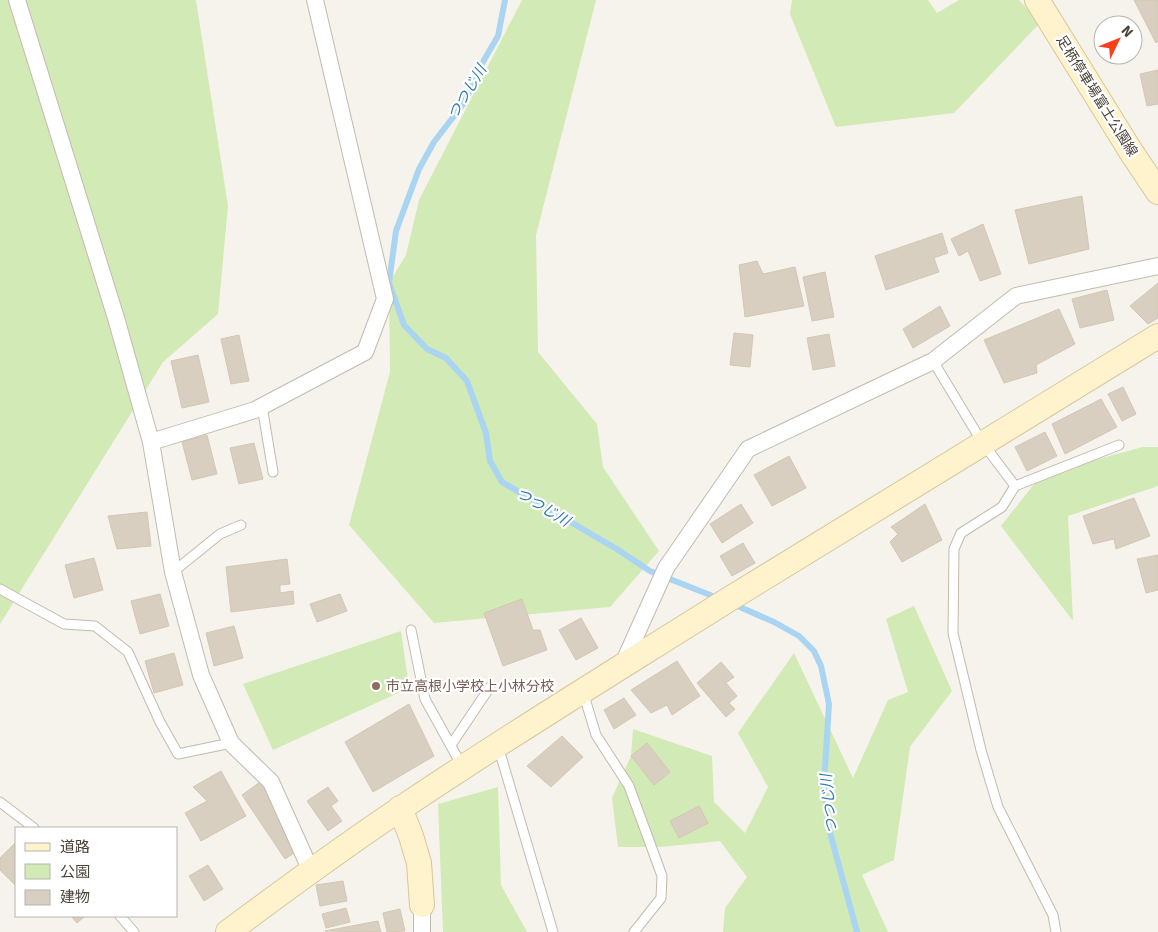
<svg xmlns="http://www.w3.org/2000/svg" width="1158" height="932" viewBox="0 0 1158 932" font-family="Signika,'Noto Sans JP',sans-serif">
	<rect width="100%" height="100%" fill="#f6f3ec"/>
	<!-- green -->
	<path fill="#d2eab5" d="M 0,0 L 196,0 L 228,206 L 218,314 L 163,362 L 0,624 Z
		M 522,0 L 596,0 L 536,235 L 538,352 L 597,424 L 603,467 L 659,551 L 610,607 L 434,623 L 349,525 L 390,372 L 389,283 L 406,255 L 419,200 Z
		M 792,0 L 928,0 L 937,13 L 959,0 L 1019,0 L 1040,23 L 954,113 L 836,127 L 790,14 Z
		M 1143,447 L 1158,447 L 1158,486 L 1068,516 L 1073,621 L 1001,526 L 1042,474 Z
		M 914,606 L 952,691 L 910,747 L 894,860 L 862,875 L 888,932 L 723,932 L 725,908 L 747,877 L 720,841 L 660,847 L 618,847 L 612,798 L 631,756 L 633,729 L 712,756 L 714,802 L 745,833 L 768,787 L 738,733 L 794,653 L 853,778 L 888,700 L 908,692 L 886,619 Z
		M 401,631 L 409,688 L 273,750 L 243,684 Z
		M 498,787 L 501,885 L 527,932 L 443,932 L 438,804 Z"/>
	<g fill="none" stroke-linecap="round" stroke-linejoin="round">
		<!-- stream -->
		<path stroke="#a9d4f2" stroke-width="6" d="M 505,0 L 498,36 L 484,60 L 464,103 L 434,142 L 419,169 L 396,231 L 389,283 L 404,325 L 427,349 L 446,358 L 467,381 L 486,433 L 490,461 L 502,482 L 615,548 L 650,571 L 720,599
			M 733,604 L 774,622 L 799,636 L 814,651 L 821,666 L 829,704 L 824,784 L 829,829 L 857,932"/>
	</g>
	<!-- building -->
	<path fill="#d8cfc1" stroke="#d3c7b4" d="M 1134,0 L 1158,0 L 1158,41 L 1156,43 Z
		M 1158,70 L 1158,104 L 1147,106 L 1140,74 Z
		M 1082,196 L 1089,249 L 1029,264 L 1015,210 Z
		M 983,224 L 1001,274 L 980,281 L 968,251 L 959,256 L 951,239 Z
		M 942,233 L 948,253 L 934,258 L 939,272 L 886,290 L 875,256 Z
		M 757,261 L 763,274 L 795,267 L 804,306 L 745,317 L 739,265 Z
		M 825,272 L 834,317 L 812,321 L 803,277 Z
		M 1158,283 L 1158,318 L 1148,324 L 1130,306 Z
		M 1107,290 L 1114,320 L 1080,328 L 1072,299 Z
		M 940,306 L 950,326 L 913,348 L 903,329 Z
		M 1059,309 L 1075,344 L 1036,365 L 1037,373 L 1004,383 L 984,340 Z
		M 734,333 L 753,335 L 750,367 L 730,365 Z
		M 829,334 L 835,366 L 813,370 L 807,338 Z
		M 239,335 L 249,381 L 231,384 L 221,339 Z
		M 198,355 L 209,402 L 182,408 L 171,361 Z
		M 1123,387 L 1136,414 L 1122,421 L 1108,394 Z
		M 1101,399 L 1117,427 L 1065,454 L 1052,424 Z
		M 1045,432 L 1057,456 L 1027,471 L 1015,447 Z
		M 207,435 L 217,474 L 192,480 L 182,442 Z
		M 254,443 L 263,479 L 239,484 L 230,448 Z
		M 789,456 L 806,488 L 772,506 L 754,475 Z
		M 1134,498 L 1150,536 L 1116,549 L 1114,539 L 1093,544 L 1083,516 Z
		M 741,504 L 753,523 L 722,543 L 710,524 Z
		M 925,504 L 942,540 L 902,562 L 890,542 L 898,534 L 891,527 Z
		M 147,512 L 151,546 L 117,549 L 108,516 Z
		M 743,543 L 755,563 L 732,576 L 720,556 Z
		M 1158,555 L 1158,590 L 1146,593 L 1137,559 Z
		M 94,558 L 103,590 L 74,598 L 65,565 Z
		M 287,559 L 290,584 L 280,585 L 280,593 L 293,591 L 294,604 L 231,612 L 226,567 Z
		M 160,594 L 169,626 L 140,634 L 131,601 Z
		M 340,594 L 347,611 L 317,622 L 310,604 Z
		M 522,599 L 533,630 L 540,630 L 547,650 L 503,666 L 484,613 Z
		M 581,618 L 598,648 L 576,660 L 559,630 Z
		M 234,626 L 243,658 L 214,666 L 206,633 Z
		M 174,653 L 183,685 L 154,693 L 145,661 Z
		M 677,661 L 700,696 L 672,715 L 667,705 L 651,713 L 631,690 Z
		M 721,662 L 734,677 L 726,683 L 737,696 L 729,703 L 735,709 L 726,717 L 697,683 Z
		M 624,698 L 636,715 L 614,729 L 604,710 Z
		M 409,704 L 434,756 L 373,792 L 345,742 Z
		M 562,736 L 583,757 L 551,787 L 527,766 Z
		M 647,743 L 670,772 L 654,785 L 631,756 Z
		M 221,771 L 246,816 L 201,841 L 185,813 L 207,801 L 193,787 Z
		M 260,782 L 303,847 L 285,859 L 242,795 Z
		M 328,787 L 338,801 L 331,806 L 342,821 L 328,831 L 307,801 Z
		M 699,806 L 708,823 L 679,838 L 670,821 Z
		M 15,843 L 16,844 L 16,886 L 0,870 L 0,858 Z
		M 208,865 L 223,889 L 204,901 L 189,876 Z
		M 343,881 L 347,901 L 320,906 L 316,885 Z
		M 346,908 L 350,922 L 326,928 L 322,914 Z
		M 400,909 L 405,931 L 387,932 L 383,913 Z
		M 71,916 L 85,916 L 77,923 Z
		M 378,921 L 381,932 L 325,931 Z"/>
	<g fill="none" stroke-linecap="round" stroke-linejoin="round">
		<defs>
			<path id="lane" d="M 933,361 L 982,442 L 1015,486
				M 262,406 L 273,472
				M 173,572 L 220,534 L 241,525
				M 0,589 L 64,624 L 95,626 L 128,652 L 160,722 L 178,754 L 231,743
				M 411,630 L 425,699 L 462,766
				M 583,692 L 596,735 L 629,786 L 662,876 L 661,898 L 634,932
				M 451,745 L 490,687
				M 498,746 L 553,932
				M 0,802 L 34,828
				M 120,916 L 134,932
				M 1056,932 L 1053,915 L 998,807 L 981,750 L 953,633 L 954,549 L 961,533 L 1002,507 L 1015,486 L 1119,445"/>
			<path id="street" d="M 17,0 L 116,318 L 151,442 L 173,572 L 201,675 L 231,743 L 271,782 L 311,871
				M 151,442 L 255,410 L 365,352 L 385,299 L 315,0
				M 622,666 L 666,568 L 748,449 L 933,361 L 1016,296 L 1158,266
				M 422,905 L 422,932"/>
			<path id="secondary" d="M 1037,0 L 1130,150 L 1158,192
				M 400,808 L 411,836 L 419,863 L 422,905
				M 228,932 C 285,890 341,848 400,809 C 505,738 615,671 723,603 C 867,513 1012,424 1158,336"/>
		</defs>
		<!-- lane casing -->
		<use href="#lane" stroke="#c2bbae" stroke-width="11"/>
		<!-- street casing -->
		<use href="#street" stroke="#c2bbae" stroke-width="18"/>
		<!-- secondary casing -->
		<use href="#secondary" stroke="#d6c79b" stroke-width="26"/>
		<!-- lane -->
		<use href="#lane" stroke="#fff" stroke-width="9"/>
		<!-- street -->
		<use href="#street" stroke="#fff" stroke-width="16"/>
		<!-- secondary -->
		<use href="#secondary" stroke="#fff3cd" stroke-width="24"/>
	</g>
	<!-- markers -->
	<circle fill="#8d6e63" stroke="#fff" stroke-width="2" cx="376" cy="686" r="5"/>
	<g text-anchor="middle" dominant-baseline="central" stroke-width="4.5" stroke-linejoin="round" paint-order="stroke">
		<!-- street labels -->
		<g font-size="14" fill="#4b4439" stroke="#fff">
			<text transform="translate(1097 96) rotate(58)">足柄停車場富士公園線</text>
		</g>
		<!-- education labels -->
		<g font-size="14" fill="#785e54" stroke="#fff" text-anchor="start">
			<text x="386" y="686">市立高根小学校上小林分校</text>
		</g>
		<!-- water labels -->
		<g font-size="15" font-style="italic" fill="#2e7ab2" stroke="#fff">
			<text transform="translate(467 92) rotate(-59)">つつじ川</text>
			<text transform="translate(543 507) rotate(31)">つつじ川</text>
			<text transform="translate(829 804) rotate(-96)">つつじ川</text>
		</g>
	</g>
	<!-- legend -->
	<rect x="15" y="827" width="162" height="90" fill="#ffffff" stroke="#b7b4b0"/>
	<rect x="25" y="843" width="25" height="8" fill="#fff3cd" stroke="#b7b4b0"/>
	<text x="60" y="852" font-size="15" fill="#4b4439">道路</text>
	<rect x="25" y="864" width="25" height="15" fill="#d2eab5" stroke="#b7b4b0"/>
	<text x="60" y="877" font-size="15" fill="#4b4439">公園</text>
	<rect x="25" y="890" width="25" height="15" fill="#d8cfc1" stroke="#b7b4b0"/>
	<text x="60" y="902" font-size="15" fill="#4b4439">建物</text>
	<!-- north arrow -->
	<g transform="translate(1118 40) rotate(47)"><circle r="24" fill="#ffffff" stroke="#b7b4b0"/>
	<path d="M0-4L9 19L0 12L-9 19Z" fill="#fc3f1d"/>
	<text y="-8" font-size="14" font-weight="bold" text-anchor="middle" fill="#4b4439">N</text>
	</g>
</svg>
